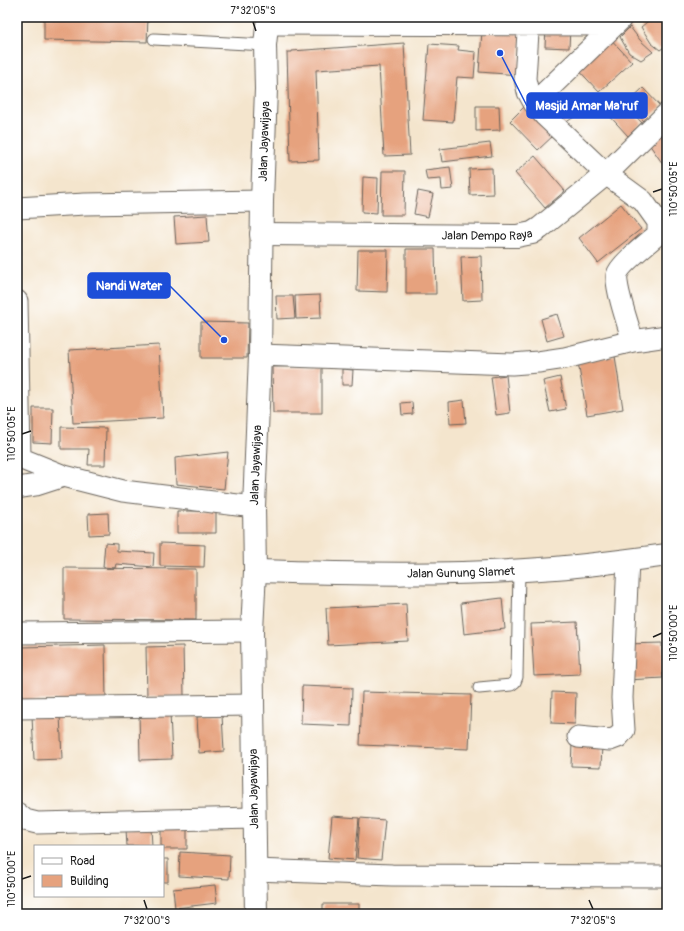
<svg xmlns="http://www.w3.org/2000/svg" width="684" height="931" viewBox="0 0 684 931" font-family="Pangolin,sans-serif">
	<rect width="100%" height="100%" fill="#fff"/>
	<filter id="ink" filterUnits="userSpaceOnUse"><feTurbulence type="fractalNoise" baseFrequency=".025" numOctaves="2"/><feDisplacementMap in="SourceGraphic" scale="8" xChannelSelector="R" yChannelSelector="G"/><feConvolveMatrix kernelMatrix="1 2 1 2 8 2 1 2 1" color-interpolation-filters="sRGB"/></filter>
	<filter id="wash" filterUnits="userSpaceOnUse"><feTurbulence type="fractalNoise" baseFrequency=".012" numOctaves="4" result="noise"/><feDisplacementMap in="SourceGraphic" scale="16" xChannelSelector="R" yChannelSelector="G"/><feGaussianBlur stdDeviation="0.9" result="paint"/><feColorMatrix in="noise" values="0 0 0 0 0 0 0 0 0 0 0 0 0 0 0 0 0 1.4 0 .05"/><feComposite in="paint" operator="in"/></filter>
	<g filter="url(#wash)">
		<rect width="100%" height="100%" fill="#f4e5cd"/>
		<g id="blocks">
			<!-- building -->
			<path fill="#e6a27e" d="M 44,17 L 148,17 L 147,42 L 44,40 Z
				M 653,17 L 663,17 L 667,25 L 667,45 L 660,50 L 651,43 L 641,27 Z
				M 546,27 L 570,28 L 569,48 L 545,47 Z
				M 630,27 L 640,40 L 653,52 L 641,60 L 629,53 L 620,37 Z
				M 482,31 L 521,34 L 519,75 L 479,72 Z
				M 607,35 L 632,62 L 599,92 L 574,65 Z
				M 404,43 L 410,155 L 384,156 L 379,66 L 316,70 L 319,160 L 290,161 L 287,52 L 292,52 L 292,51 Z
				M 429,44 L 459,46 L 458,50 L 476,52 L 474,78 L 457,77 L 453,122 L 423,120 Z
				M 643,88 L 661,107 L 645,122 L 627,103 Z
				M 620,99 L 642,123 L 628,136 L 606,112 Z
				M 571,101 L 580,113 L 562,125 L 553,113 Z
				M 527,104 L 555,134 L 538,150 L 510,121 Z
				M 476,106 L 499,106 L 500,130 L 476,131 Z
				M 667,131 L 667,170 L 649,144 Z
				M 490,143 L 492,156 L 442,162 L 440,149 Z
				M 535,156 L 565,191 L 545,208 L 515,173 Z
				M 450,167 L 453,189 L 442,190 L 441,179 L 427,180 L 425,170 Z
				M 492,168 L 493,194 L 470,195 L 469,169 Z
				M 382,171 L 405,171 L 404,215 L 381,215 Z
				M 363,177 L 378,178 L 377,213 L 362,212 Z
				M 418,191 L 433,194 L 428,217 L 414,214 Z
				M 621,204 L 641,229 L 598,263 L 579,238 Z
				M 207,215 L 209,242 L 176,244 L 174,217 Z
				M 406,249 L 435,249 L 436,294 L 406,294 Z
				M 358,250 L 388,250 L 387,292 L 357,291 Z
				M 481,256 L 482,300 L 463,301 L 461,257 Z
				M 320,295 L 321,318 L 296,319 L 295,296 Z
				M 276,296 L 293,296 L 295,318 L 277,319 Z
				M 557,314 L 564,336 L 547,341 L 541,319 Z
				M 201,322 L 248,323 L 247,358 L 201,358 Z
				M 159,345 L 163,418 L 73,423 L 69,350 Z
				M 615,356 L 623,409 L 587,415 L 578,362 Z
				M 322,366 L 322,413 L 273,413 L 272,367 Z
				M 342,369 L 353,370 L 352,385 L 342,385 Z
				M 506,375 L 510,413 L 496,415 L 491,377 Z
				M 560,377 L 566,409 L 550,412 L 543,381 Z
				M 464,400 L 466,423 L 450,424 L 449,402 Z
				M 412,402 L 413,414 L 402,415 L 401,403 Z
				M 33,408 L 53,408 L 52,443 L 33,442 Z
				M 61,427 L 106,428 L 105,465 L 88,465 L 89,449 L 61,449 Z
				M 228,452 L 224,489 L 176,484 L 175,458 Z
				M 177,511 L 216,511 L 216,533 L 177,533 Z
				M 108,513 L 109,534 L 89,535 L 88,514 Z
				M 105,543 L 117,544 L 117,551 L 154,553 L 153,567 L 116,564 L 115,568 L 103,567 Z
				M 160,543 L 205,545 L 204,567 L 160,566 Z
				M 64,568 L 196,569 L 196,620 L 64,619 Z
				M 502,598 L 505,629 L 464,634 L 461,603 Z
				M 406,604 L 408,641 L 328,645 L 326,608 Z
				M 577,622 L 580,674 L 534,676 L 531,624 Z
				M 662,643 L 663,678 L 627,680 L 625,644 Z
				M 105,645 L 106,699 L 22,701 L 21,647 Z
				M 183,646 L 184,696 L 147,697 L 146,647 Z
				M 302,686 L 352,688 L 351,726 L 301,724 Z
				M 362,692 L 471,695 L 469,749 L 360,745 Z
				M 552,692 L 576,693 L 575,724 L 551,723 Z
				M 139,712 L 170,712 L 172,759 L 140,760 Z
				M 60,714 L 62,759 L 34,760 L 32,715 Z
				M 222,715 L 224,751 L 199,753 L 197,717 Z
				M 572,744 L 602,745 L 601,767 L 571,766 Z
				M 332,816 L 359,818 L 355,860 L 328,858 Z
				M 360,818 L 385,820 L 381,860 L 357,858 Z
				M 161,826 L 187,826 L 187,849 L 163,849 L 163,846 L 161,846 Z
				M 151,828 L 152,846 L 127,846 L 126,829 Z
				M 180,852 L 230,855 L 229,879 L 179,876 Z
				M 163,859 L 168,859 L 168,882 L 163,882 Z
				M 215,885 L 217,903 L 175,908 L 173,889 Z
				M 323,904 L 359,904 L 359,914 L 323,914 Z"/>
		</g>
	</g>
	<g filter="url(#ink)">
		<use href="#blocks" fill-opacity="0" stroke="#68625a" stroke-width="1"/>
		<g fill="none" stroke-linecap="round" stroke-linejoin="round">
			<defs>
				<path id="service" d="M 154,39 L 265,45
					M 479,688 L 511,685 L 515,682 L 517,677 L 519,570"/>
				<path id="minor" d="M 529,17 L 525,79 L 528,92 L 534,103 L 545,116 L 606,174 L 643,201 L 658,222 L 658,234 C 649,242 619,265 617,275 C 615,287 629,328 633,341
					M 268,24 L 614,25
					M 534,103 L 620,20
					M 17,208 L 85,204 L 262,201
					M 17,301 L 20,457
					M 260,355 L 512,364 L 538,362 L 565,358 L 633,341 L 667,336
					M 17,457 L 64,476 L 123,491 L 254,507
					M 17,488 L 36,485 L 64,476
					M 17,633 L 252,631
					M 17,708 L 253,705
					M 578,737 L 610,740 L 618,737 L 624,730 L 622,698 L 628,560
					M 17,813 L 25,820 L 37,823 L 254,818
					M 255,870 L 392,875 L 667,876"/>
				<g id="tertiary">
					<path id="s1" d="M 261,234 L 517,236 L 532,233 L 540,228 L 606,174 L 667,114"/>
					<path id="s2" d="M 255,571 C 355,574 456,576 555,568 C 593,565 630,560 667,555"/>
				</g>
				<g id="secondary">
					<path id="s3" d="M 256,914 L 252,631 L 255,571 L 254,507 L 260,355 L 262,201 L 266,89 L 265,45 L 268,17"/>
				</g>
			</defs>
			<!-- service casing -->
			<use href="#service" stroke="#68625a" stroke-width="13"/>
			<!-- minor casing -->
			<use href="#minor" stroke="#68625a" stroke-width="23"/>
			<!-- tertiary casing -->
			<use href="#tertiary" stroke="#68625a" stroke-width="24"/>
			<!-- secondary casing -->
			<use href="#secondary" stroke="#68625a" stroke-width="24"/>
			<!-- service -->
			<use href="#service" stroke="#fff" stroke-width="11"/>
			<!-- minor -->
			<use href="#minor" stroke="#fff" stroke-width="21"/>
			<!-- tertiary -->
			<use href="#tertiary" stroke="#fff" stroke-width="22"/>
			<!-- secondary -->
			<use href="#secondary" stroke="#fff" stroke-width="22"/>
		</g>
	</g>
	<!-- ticks -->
	<path fill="none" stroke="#1c1c1c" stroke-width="1.5" d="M 253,22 L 256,31M 653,192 L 662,189M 22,434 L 31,431M 653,637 L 662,633M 22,879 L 31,876M 144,900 L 147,909M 589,900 L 593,909"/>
	<g text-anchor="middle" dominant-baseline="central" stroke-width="3" stroke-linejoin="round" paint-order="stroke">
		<!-- street labels -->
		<g font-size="12" fill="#1c1c1c" stroke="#fff">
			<text stroke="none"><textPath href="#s3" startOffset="773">Jalan Jayawijaya</textPath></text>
			<text stroke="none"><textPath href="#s1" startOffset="226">Jalan Dempo Raya</textPath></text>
			<text stroke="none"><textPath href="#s3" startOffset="449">Jalan Jayawijaya</textPath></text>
			<text stroke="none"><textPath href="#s2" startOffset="206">Jalan Gunung Slamet</textPath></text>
			<text transform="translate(254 789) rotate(-91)">Jalan Jayawijaya</text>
		</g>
	</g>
	<!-- callouts -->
	<path fill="none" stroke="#1d4ed8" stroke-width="1.5" d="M500 53L527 106M224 340L170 286"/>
	<g fill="#1d4ed8" stroke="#fff" stroke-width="1.5">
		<circle cx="500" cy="53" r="4"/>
		<circle cx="224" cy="340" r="4"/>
	</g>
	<g fill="#1d4ed8" stroke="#1d4ed8" stroke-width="1.5">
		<rect x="527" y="93" width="120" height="25" rx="4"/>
		<rect x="88" y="273" width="82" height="25" rx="4"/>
	</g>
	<g font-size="13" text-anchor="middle" font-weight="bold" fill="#fff">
		<text x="587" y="110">Masjid Amar Ma'ruf</text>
		<text x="129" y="290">Nandi Water</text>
	</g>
	<!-- margin -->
	<rect width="684" height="931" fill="none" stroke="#fff" stroke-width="44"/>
	<!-- legend -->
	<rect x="34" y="845" width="130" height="52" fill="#ffffff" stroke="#a4a4a4"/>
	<rect x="42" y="858" width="20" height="6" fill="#ffffff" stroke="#a4a4a4"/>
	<text x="70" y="865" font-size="12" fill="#1c1c1c">Road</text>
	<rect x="42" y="875" width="20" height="12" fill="#e6a27e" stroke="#a4a4a4"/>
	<text x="70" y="885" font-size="12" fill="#1c1c1c">Building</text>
	<rect x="22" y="22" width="640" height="887" fill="none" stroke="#1c1c1c" stroke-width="1.5"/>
	<g font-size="10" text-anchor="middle" fill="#1c1c1c">
		<text x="253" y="14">7°32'05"S</text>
		<text transform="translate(673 189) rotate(-90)" y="4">110°50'05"E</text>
		<text transform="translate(11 434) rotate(-90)" y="4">110°50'05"E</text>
		<text transform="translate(673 633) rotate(-90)" y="4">110°50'00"E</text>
		<text transform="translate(11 879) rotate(-90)" y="4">110°50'00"E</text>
		<text x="147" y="924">7°32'00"S</text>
		<text x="593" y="924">7°32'05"S</text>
	</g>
</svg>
